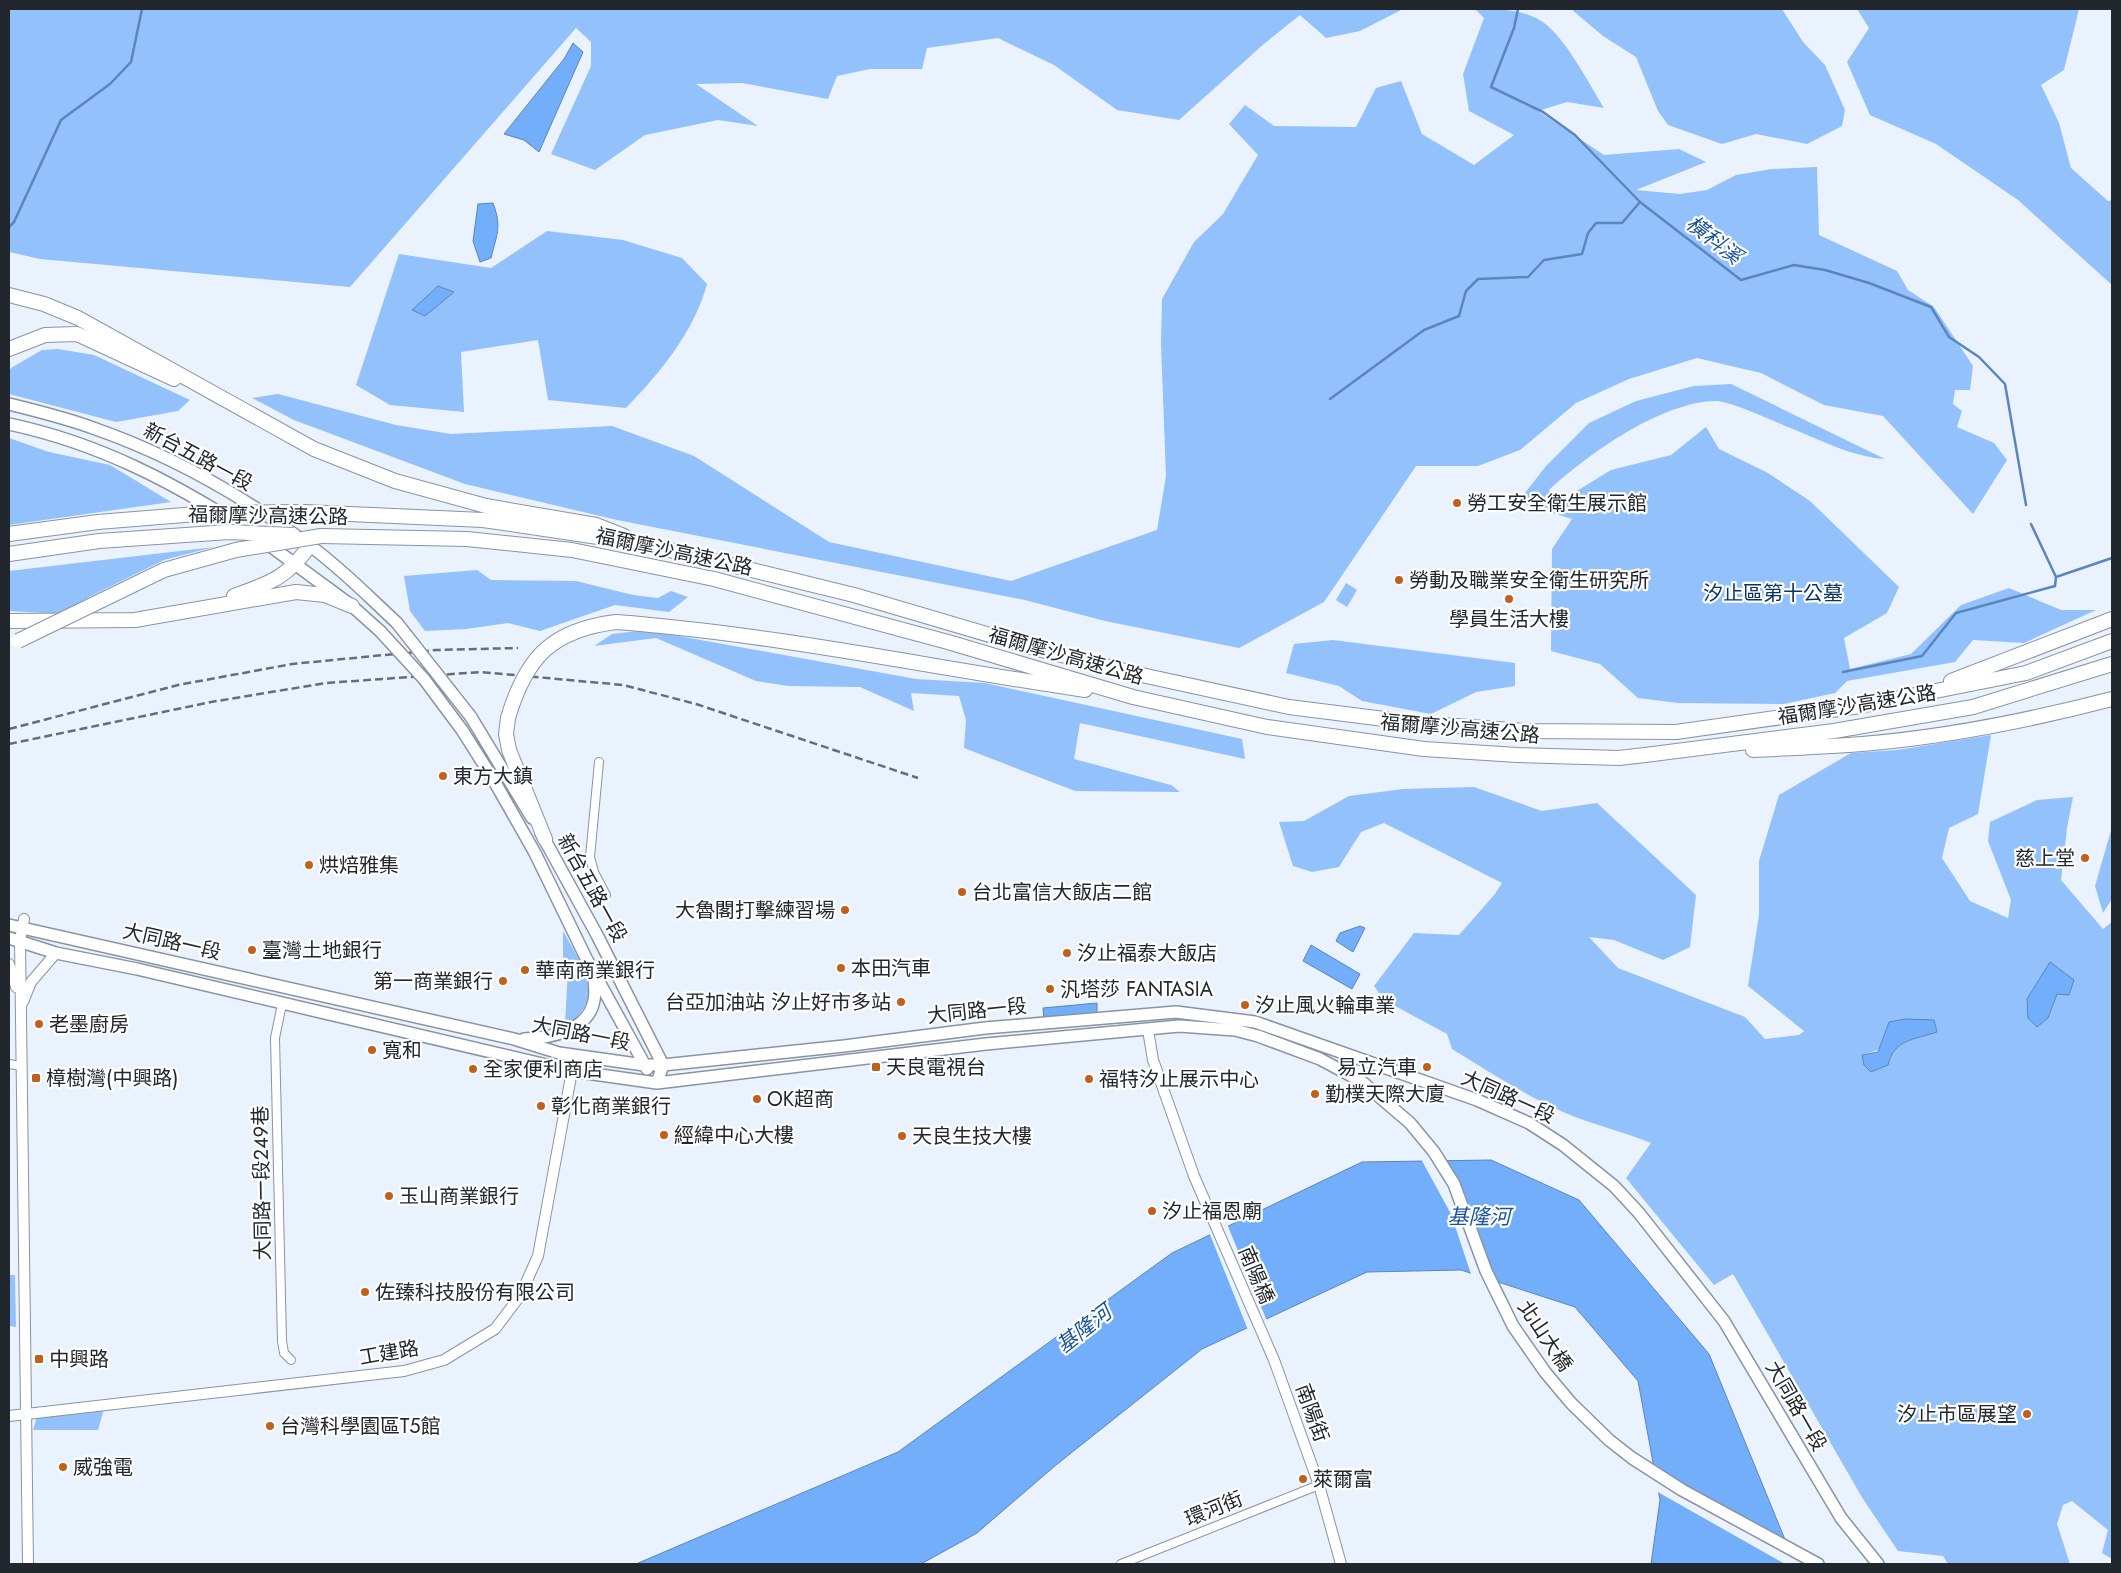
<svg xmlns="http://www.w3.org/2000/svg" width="2121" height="1573" viewBox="0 0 2121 1573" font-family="Jost,'Noto Sans TC',sans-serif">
	<rect width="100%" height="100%" fill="#eaf2fd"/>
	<!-- green -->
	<path fill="#93c1fc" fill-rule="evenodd" d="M 9,9 L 1403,9 L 1360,31 L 1326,38 L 1300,15 L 1265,43 L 1179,120 L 1117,110 L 1054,65 L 998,38 L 927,48 L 922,69 L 870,69 L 837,76 L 828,99 L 742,83 L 696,84 L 758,126 L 718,120 L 645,135 L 595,170 L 551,154 L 591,66 L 591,42 L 576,28 L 350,287 L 40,259 L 9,252 Z
		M 1475,9 C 1495,9 1520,9 1538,19 C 1563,32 1589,84 1604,108 L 1567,102 L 1538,111 L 1604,155 L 1679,149 L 1706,162 L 1636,190 L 1680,194 L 1707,190 L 1736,175 L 1772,169 L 1817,167 L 1819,235 L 1897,271 L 1908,290 L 1934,307 L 1973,366 L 1970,390 L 1955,390 L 1953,404 L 1962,411 L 1957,427 L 1994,443 L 2007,460 L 1973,514 L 1883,416 L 1824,405 L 1761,373 L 1697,358 L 1629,379 L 1576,403 L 1520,450 L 1478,466 L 1416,466 L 1324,602 L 1239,648 L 1105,621 L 1025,600 L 617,520 L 465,484 L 294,420 L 252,398 L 278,394 L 396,425 L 451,434 L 612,426 L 694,456 L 829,542 L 1011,581 L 1157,530 L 1166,476 L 1161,344 L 1162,299 L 1194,242 L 1223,214 L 1258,155 L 1229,124 L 1245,105 L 1274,126 L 1356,127 L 1376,88 L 1401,81 L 1422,134 L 1474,165 L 1514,135 L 1469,111 L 1463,74 L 1484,18 Z
		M 1571,9 L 1782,9 L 1803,42 L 1825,65 L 1845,110 L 1842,126 L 1807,144 L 1756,134 L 1722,144 L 1668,125 L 1658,111 L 1636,57 L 1603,36 Z
		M 1857,9 L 2079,9 L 2064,70 L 2041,85 L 2059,123 L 2071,168 L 2108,201 L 2112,200 L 2112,285 L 2018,200 L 1936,144 L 1870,115 L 1847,62 L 1869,28 Z
		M 547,231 L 623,240 L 682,258 L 707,284 C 694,332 660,373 626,408 L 548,400 L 538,340 L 461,352 L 464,412 L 390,405 L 356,385 L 399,254 L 491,268 Z
		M 58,349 L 94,355 L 190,400 L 178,411 L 116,422 L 9,394 L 9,372 L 11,368 L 42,350 Z
		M 1731,384 L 1885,459 C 1852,457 1818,439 1788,427 C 1774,421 1729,401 1717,401 C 1662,401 1588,454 1549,490 L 1564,499 L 1611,470 L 1671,455 L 1706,427 L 1719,449 L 1768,473 L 1810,501 L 1899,587 L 1887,613 L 1844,638 L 1850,669 L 1911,654 L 1961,605 L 2009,588 L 2061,610 L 2096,610 L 2024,643 L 1973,640 L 1955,662 L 1847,681 L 1835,693 L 1784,704 L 1678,703 L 1638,698 L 1600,664 L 1551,651 L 1552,549 L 1572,519 L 1518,502 L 1546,466 L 1589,423 L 1636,401 L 1694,386 Z
		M 9,438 L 49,452 L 110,465 L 171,502 L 9,525 Z
		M 214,547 L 164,560 L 89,597 L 62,614 L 9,611 L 9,571 Z
		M 477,570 L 491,580 L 576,581 L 633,595 L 658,598 L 671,591 L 688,597 L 669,612 L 615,605 L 540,631 L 508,623 L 466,629 L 425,631 L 410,611 L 404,576 Z
		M 1346,583 L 1357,590 L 1347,607 L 1336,600 Z
		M 646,630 L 916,679 L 985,683 L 1242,739 L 1245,759 L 1080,723 L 1074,759 L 1171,785 L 1180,792 L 1075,791 L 964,748 L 966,720 L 959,696 L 911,693 L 914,711 L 860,687 L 789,686 L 756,681 L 656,638 L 594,646 L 612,634 Z
		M 1333,640 L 1515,663 L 1515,686 L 1476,692 L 1431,714 L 1362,701 L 1339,686 L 1286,673 L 1294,644 Z
		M 1991,735 L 1978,814 L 1949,828 L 1942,858 L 1970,901 L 2008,918 L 2011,900 L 1988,841 L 1990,822 L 2037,800 L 2073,797 L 2067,828 L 2061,880 L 2103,929 L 2112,922 L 2112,1559 L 2102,1553 L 2108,1530 L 2072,1501 L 2063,1505 L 2057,1524 L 2070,1564 L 1948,1564 L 1943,1556 L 1898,1551 L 1863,1499 L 1733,1274 L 1714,1285 L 1626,1178 L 1651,1143 C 1627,1133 1602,1127 1578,1118 C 1533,1101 1493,1074 1452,1049 L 1447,1034 L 1384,1000 L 1374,986 L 1414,933 L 1459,935 L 1495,894 L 1502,883 L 1384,823 L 1361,832 L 1339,867 L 1312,872 L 1293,866 L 1279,822 L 1304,821 L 1349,796 L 1403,789 L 1474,787 L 1542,811 L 1597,803 L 1696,895 L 1690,947 L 1663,960 L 1614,940 L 1589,937 L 1618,968 L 1745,1017 L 1765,1039 L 1799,1035 L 1804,1031 L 1748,986 L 1759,915 L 1759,861 L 1779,795 L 1851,753 L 1897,750 ZM 2050,962 L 2057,994 L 2048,1018 L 2037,1027 ZM 1936,1032 C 1913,1040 1894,1040 1888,1065 L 1862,1055 Z
		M 2112,827 L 2112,899 L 2103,913 L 2095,886 Z
		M 563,931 C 580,961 609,1002 565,1025 L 568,969 L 563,957 Z
		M 9,1275 L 15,1275 L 16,1327 L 9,1326 Z
		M 105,1405 L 98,1430 L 33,1430 L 38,1413 Z"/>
	<!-- water -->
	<path fill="#73aefa" stroke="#5b86bc" d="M 573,43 L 583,52 L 539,152 L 524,140 L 504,134 L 564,59 Z
		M 493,203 C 502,227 497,234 491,258 L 480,262 L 473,241 L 478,204 Z
		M 438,286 L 454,292 L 425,316 L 412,310 Z
		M 1360,926 L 1365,928 L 1353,952 L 1336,941 L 1340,933 Z
		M 1311,945 L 1360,974 L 1352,989 L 1303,961 Z
		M 2050,962 L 2074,980 L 2069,995 L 2057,994 L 2048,1018 L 2037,1027 L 2028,1018 L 2027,999 Z
		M 1097,1003 L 1097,1015 L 1044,1019 L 1043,1008 Z
		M 1905,1019 L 1934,1020 L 1937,1032 C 1914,1040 1894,1039 1888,1065 L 1871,1072 L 1864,1065 L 1862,1055 L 1878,1052 L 1889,1022 Z
		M 1491,1160 L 1579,1200 L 1709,1354 L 1795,1564 L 1651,1564 L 1660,1500 L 1638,1381 L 1575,1307 L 1461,1270 L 1367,1272 L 1202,1349 L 1056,1465 L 977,1533 L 921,1564 L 636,1564 L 898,1452 L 1172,1253 L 1362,1162 Z"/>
	<!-- pier -->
	<path fill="#eaf2fd" d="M 1443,1158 L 1482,1250 L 1500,1285 L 1472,1277 L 1451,1214 L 1421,1159 Z
		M 1227,1224 L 1267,1321 L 1248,1330 L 1209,1232 Z
		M 1652,1471 L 1791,1549 L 1798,1564 L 1785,1564 L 1656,1491 Z"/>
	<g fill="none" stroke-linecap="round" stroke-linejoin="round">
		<!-- stream -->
		<path stroke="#5b86bc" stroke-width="2.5" d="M 1518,9 L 1514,28 L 1491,87 L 1543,112 L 1575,135 L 1640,202 L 1741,280 L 1794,265 L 1825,270 L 1869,283 L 1931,307 L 1949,337 L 1979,357 L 2005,384 L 2026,505
			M 9,227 L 14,222 L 61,120 L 110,84 L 131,62 L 142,9
			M 1330,399 L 1424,330 L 1459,316 L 1466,291 L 1478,279 L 1528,277 L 1544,260 L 1582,254 L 1588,233 L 1596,223 L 1622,223 L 1640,202
			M 2031,524 L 2056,577 L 2112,558
			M 1843,672 L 1922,656 L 1956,613 L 2055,586 L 2056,577"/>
		<defs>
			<path id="street" d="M 599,762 L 590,857 L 594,872 L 606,895
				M 282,1004 L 275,1038 L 282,1341 L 284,1353 L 291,1360
				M 9,1064 L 22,1066
				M 1121,1564 L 1319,1485"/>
			<path id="secondary" d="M 24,919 L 20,940 L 28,1564
				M 9,964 L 16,987
				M 23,1002 L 31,982 L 56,953
				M 1148,1030 L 1153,1060 L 1194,1176 L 1274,1360 L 1319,1485 L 1341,1564
				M 9,1416 L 404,1371 L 444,1360 L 495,1329 L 520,1296 L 538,1256 L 572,1071"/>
			<path id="primary" d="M 9,404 C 37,411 66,418 93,428 C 171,455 243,496 309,545 C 341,568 369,597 397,623
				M 9,424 C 99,443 175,483 252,533
				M 265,542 L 352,606 L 380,631
				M 471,717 L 532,818
				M 462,730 L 493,779 L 535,853 L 586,958 L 647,1069
				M 541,833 L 597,935 L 663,1065 L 657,1083
				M 9,925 L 514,1039 L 559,1053 L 644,1065 L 663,1065 L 844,1046 L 985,1028 L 1176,1012 L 1255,1022 L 1477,1100 L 1529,1123 L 1563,1145 L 1614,1186 L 1639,1213 L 1724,1321 L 1841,1518 L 1878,1564
				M 9,938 L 56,953 L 137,969 L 572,1071 L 657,1083 L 986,1044 L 1179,1026 L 1235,1030 L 1258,1036 L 1320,1059 L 1361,1081 L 1410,1123 L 1434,1152 L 1454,1184 L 1486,1271 L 1513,1326 L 1545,1372 L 1571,1403 L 1609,1440 L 1632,1458 L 1682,1490 L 1818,1564
				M 524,1039 C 550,1038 589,1031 594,1000 C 596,993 594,984 594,976"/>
			<path id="highway" d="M 9,295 L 44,304 L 78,318 L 314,449 L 395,481 L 486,506 L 596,525 L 624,536
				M 9,349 L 45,335 L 77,334 L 174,379
				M 305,512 L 483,520 L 645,544 L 854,595 L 1034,648 L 1137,674 L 1289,707 L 1416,723 L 1526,731 L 1676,732 L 1860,706 L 2026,673 L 2112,641
				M 9,534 L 98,522
				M 321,536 L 467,539 L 572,550 L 714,579 L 948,642 L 1133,697 L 1267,727 L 1424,749 L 1517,755 L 1619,758 L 1645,755 L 1834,731 L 1973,707 L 2112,664
				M 9,554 L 99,541
				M 234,596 C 270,583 287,578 310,545
				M 9,621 L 135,620 L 296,592 L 325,595 L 352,606
				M 616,622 C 774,634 929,667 1085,690
				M 1951,681 L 2112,619
				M 508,718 L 506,734 L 509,750 L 545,839
				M 1753,750 C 1789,748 1826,747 1862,744 C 1946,737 2031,720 2112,699"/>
		</defs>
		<!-- street casing -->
		<use href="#street" stroke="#8894a4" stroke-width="10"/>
		<!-- secondary casing -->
		<use href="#secondary" stroke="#8894a4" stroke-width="12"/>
		<!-- primary casing -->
		<use href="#primary" stroke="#8894a4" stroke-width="14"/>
		<!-- highway casing -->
		<use href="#highway" stroke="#8894a4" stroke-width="16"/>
		<!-- street -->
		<use href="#street" stroke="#fff" stroke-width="8"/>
		<!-- secondary -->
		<use href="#secondary" stroke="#fff" stroke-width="10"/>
		<!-- primary -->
		<use href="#primary" stroke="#fff" stroke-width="11"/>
		<!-- highway -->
		<use href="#highway" stroke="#fff" stroke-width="14"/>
		<!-- rail -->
		<path stroke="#676d74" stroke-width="2.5" stroke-dasharray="8 4" stroke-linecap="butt" d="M 9,729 L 178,685 L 292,664 L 436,650 L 518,648
			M 9,744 L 211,702 L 326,683 L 481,672 L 623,685 L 696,704 L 918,778"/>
		<defs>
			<path id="primary-bridge" d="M 397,623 L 471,717
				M 380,631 L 424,679 L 462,730"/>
			<path id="highway-bridge" d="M 98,522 L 209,513 L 305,512
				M 99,541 L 229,532 L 293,535
				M 18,641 L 164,570 L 236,550 L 321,536
				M 508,718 C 526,657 552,630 616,622"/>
		</defs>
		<!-- primary-bridge casing -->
		<use href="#primary-bridge" stroke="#8894a4" stroke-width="14" stroke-linecap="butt"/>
		<!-- highway-bridge casing -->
		<use href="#highway-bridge" stroke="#8894a4" stroke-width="16" stroke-linecap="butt"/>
		<!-- primary-bridge -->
		<use href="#primary-bridge" stroke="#fff" stroke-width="11"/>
		<!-- highway-bridge -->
		<use href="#highway-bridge" stroke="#fff" stroke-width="14"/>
	</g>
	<!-- markers -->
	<g fill="#bf601b" stroke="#fefefe" stroke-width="2">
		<circle cx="1457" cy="503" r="5"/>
		<circle cx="1399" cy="580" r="5"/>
		<circle cx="1509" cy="599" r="5"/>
		<circle cx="443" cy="776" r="5"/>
		<circle cx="2085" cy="858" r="5"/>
		<circle cx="309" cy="865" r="5"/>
		<circle cx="962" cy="892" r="5"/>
		<circle cx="845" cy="910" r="5"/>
		<circle cx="252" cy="950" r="5"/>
		<circle cx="1067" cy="953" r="5"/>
		<circle cx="841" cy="968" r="5"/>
		<circle cx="525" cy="970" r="5"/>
		<circle cx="503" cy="981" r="5"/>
		<circle cx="1050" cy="989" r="5"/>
		<circle cx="901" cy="1002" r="5"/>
		<circle cx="1245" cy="1005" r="5"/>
		<circle cx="39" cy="1024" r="5"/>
		<circle cx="372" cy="1050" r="5"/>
		<rect x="871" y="1062" width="10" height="10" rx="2.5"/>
		<circle cx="1427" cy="1067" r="5"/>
		<circle cx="473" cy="1069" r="5"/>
		<rect x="31" y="1073" width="10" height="10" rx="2.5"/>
		<circle cx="1089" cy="1079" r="5"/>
		<circle cx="1315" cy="1094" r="5"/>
		<circle cx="757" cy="1099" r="5"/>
		<circle cx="541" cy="1106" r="5"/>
		<circle cx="664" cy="1135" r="5"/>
		<circle cx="902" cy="1136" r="5"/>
		<circle cx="389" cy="1196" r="5"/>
		<circle cx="1152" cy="1211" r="5"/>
		<circle cx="365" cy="1292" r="5"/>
		<rect x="34" y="1354" width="10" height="10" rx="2.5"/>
		<circle cx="2027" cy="1414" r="5"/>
		<circle cx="270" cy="1426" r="5"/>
		<circle cx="63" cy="1467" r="5"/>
		<circle cx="1303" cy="1479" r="5"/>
	</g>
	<g text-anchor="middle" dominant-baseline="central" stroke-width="4.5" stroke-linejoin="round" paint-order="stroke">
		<!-- street labels -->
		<g font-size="20" fill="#22272d" stroke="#fefefe">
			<text transform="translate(198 457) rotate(28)">新台五路一段</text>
			<text transform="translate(268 516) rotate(1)">福爾摩沙高速公路</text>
			<text transform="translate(674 552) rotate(12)">福爾摩沙高速公路</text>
			<text transform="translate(1066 656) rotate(16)">福爾摩沙高速公路</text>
			<text transform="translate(1857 705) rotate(-9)">福爾摩沙高速公路</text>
			<text transform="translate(1460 729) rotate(5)">福爾摩沙高速公路</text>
			<text transform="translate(592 888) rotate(61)">新台五路一段</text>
			<text transform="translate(172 942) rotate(13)">大同路一段</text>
			<text transform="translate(977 1011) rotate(-6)">大同路一段</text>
			<text transform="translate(581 1034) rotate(11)">大同路一段</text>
			<text transform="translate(1508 1097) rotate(24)">大同路一段</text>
			<text transform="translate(262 1183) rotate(-91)">大同路一段249巷</text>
			<text transform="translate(1256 1275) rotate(67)">南陽橋</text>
			<text transform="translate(1545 1336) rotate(56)">北山大橋</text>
			<text transform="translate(389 1353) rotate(-10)">工建路</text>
			<text transform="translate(1796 1406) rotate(60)">大同路一段</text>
			<text transform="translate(1312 1413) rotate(70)">南陽街</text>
			<text transform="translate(1214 1509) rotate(-22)">環河街</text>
		</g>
		<!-- poi labels -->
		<g font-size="20" fill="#22272d" stroke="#fefefe" text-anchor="start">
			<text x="1467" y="503">勞工安全衛生展示館</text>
			<text x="1409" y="580">勞動及職業安全衛生研究所</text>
			<text x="1509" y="619" text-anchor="middle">學員生活大樓</text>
			<text x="453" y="776">東方大鎮</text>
			<text x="2075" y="858" text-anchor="end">慈上堂</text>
			<text x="319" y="865">烘焙雅集</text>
			<text x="972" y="892">台北富信大飯店二館</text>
			<text x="835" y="910" text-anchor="end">大魯閣打擊練習場</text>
			<text x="262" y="950">臺灣土地銀行</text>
			<text x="1077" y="953">汐止福泰大飯店</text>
			<text x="851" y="968">本田汽車</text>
			<text x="535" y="970">華南商業銀行</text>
			<text x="493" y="981" text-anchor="end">第一商業銀行</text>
			<text x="1060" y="989">汎塔莎 FANTASIA</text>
			<text x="891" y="1002" text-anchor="end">台亞加油站 汐止好市多站</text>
			<text x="1255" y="1005">汐止風火輪車業</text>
			<text x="49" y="1024">老墨廚房</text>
			<text x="382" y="1050">寬和</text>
			<text x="886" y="1067">天良電視台</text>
			<text x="1417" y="1067" text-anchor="end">易立汽車</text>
			<text x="483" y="1069">全家便利商店</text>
			<text x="46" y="1078">樟樹灣(中興路)</text>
			<text x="1099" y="1079">福特汐止展示中心</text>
			<text x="1325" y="1094">勤樸天際大廈</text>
			<text x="767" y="1099">OK超商</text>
			<text x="551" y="1106">彰化商業銀行</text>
			<text x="674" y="1135">經緯中心大樓</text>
			<text x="912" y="1136">天良生技大樓</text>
			<text x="399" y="1196">玉山商業銀行</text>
			<text x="1162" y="1211">汐止福恩廟</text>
			<text x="375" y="1292">佐臻科技股份有限公司</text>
			<text x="49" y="1359">中興路</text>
			<text x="2017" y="1414" text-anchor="end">汐止市區展望</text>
			<text x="280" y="1426">台灣科學園區T5館</text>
			<text x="73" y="1467">威強電</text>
			<text x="1313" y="1479">萊爾富</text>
		</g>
		<!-- park labels -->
		<g font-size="20" fill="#0a3362" stroke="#fefefe">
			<text x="1773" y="593">汐止區第十公墓</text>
		</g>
		<!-- water labels -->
		<g font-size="21" font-style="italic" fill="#1a5397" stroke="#fefefe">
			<text transform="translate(1714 240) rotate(38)">橫科溪</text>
			<text x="1479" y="1217">基隆河</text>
			<text transform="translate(1084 1329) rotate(-38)">基隆河</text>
		</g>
	</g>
	<!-- border -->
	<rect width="2121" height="1573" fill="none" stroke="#22272d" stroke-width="20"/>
</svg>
